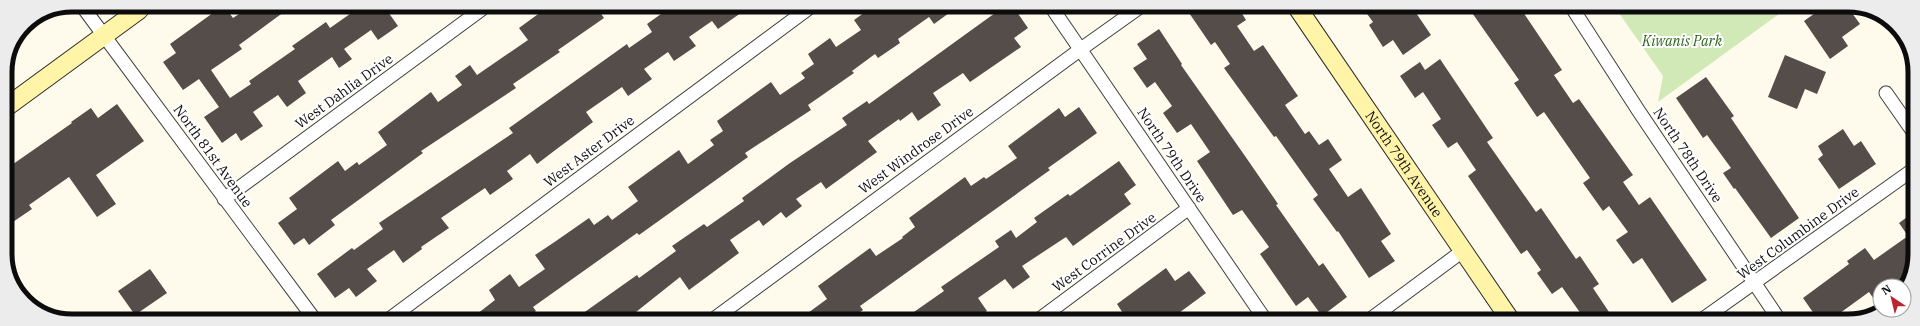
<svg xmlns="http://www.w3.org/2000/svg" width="1920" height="326" viewBox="0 0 1920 326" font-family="'IBM Plex Serif',serif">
	<rect width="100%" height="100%" fill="#fffbec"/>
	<!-- green -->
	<path fill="#d0e9b6" d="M 1614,6 L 1790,6 L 1658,102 L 1663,76 Z"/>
	<!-- building -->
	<path fill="#554d49" d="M 1519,6 L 1562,70 L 1554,75 L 1573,103 L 1579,99 L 1633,175 L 1623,182 L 1639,205 L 1650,197 L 1707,280 L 1672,303 L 1642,258 L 1633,264 L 1616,240 L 1628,232 L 1609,206 L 1603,211 L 1583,183 L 1590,178 L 1544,112 L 1537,117 L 1514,83 L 1519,80 L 1468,7 Z
		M 1825,6 L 1847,6 L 1860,24 L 1842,37 L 1848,46 L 1830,59 L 1804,21 Z
		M 1185,7 L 1238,7 L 1246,20 L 1237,26 L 1254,51 L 1263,45 L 1298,96 L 1285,105 L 1305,134 L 1309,131 L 1319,145 L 1328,139 L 1342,160 L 1329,169 L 1348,197 L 1361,188 L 1391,234 L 1381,241 L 1395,261 L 1369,278 L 1338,231 L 1337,232 L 1313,199 L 1318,195 L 1276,136 L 1274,137 L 1224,68 L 1230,64 L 1215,42 L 1211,45 Z
		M 1362,7 L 1412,7 L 1431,35 L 1403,55 L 1393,40 L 1383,47 L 1369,25 L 1373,22 Z
		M 748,8 L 718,29 L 712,21 L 689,37 L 696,46 L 674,61 L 668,52 L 644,69 L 652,79 L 628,96 L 622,87 L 586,112 L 593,122 L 558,148 L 537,164 L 530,154 L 507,171 L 513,179 L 490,195 L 485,188 L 441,218 L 449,228 L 421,247 L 422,249 L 403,263 L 394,250 L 367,269 L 377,281 L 356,297 L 349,288 L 335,298 L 317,274 L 352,248 L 354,250 L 383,229 L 379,223 L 513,133 L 509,128 L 627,44 L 629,48 L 652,32 L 647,24 L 668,9 Z
		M 871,8 L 956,8 L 934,24 L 929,17 L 898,39 L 900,43 L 878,58 L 875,54 L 852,71 L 854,73 L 808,105 L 811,110 L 745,153 L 748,157 L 639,235 L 637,233 L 533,307 L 536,311 L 523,321 L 468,321 L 495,300 L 489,290 L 510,274 L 519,287 L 545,269 L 535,255 L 556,241 L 589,218 L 594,225 L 608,215 L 612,220 L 638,201 L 628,187 L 679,150 L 688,164 L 714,145 L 710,140 L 723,131 L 717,121 L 771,82 L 780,95 L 805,78 L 801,73 L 814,64 L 808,54 L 830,38 L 836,47 L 861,30 L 854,20 Z
		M 1002,8 L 1014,8 L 1028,28 L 1014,38 L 1021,47 L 970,82 L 963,73 L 933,93 L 941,105 L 918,121 L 912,112 L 900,121 L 899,119 L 868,141 L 877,152 L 826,189 L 821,182 L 796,199 L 802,206 L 786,218 L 781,212 L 763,226 L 759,220 L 730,240 L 739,253 L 708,276 L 689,290 L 680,277 L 636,312 L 642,321 L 572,321 L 637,275 L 639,278 L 676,251 L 672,246 L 704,224 L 707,227 L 744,201 L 742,198 L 790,163 L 847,125 L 842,118 L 867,101 L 869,104 Z
		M 288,9 L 239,45 L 242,49 L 211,70 L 230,98 L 251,84 L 249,81 L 295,49 L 292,46 L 326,22 L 330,28 L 357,9 L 386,9 L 398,26 L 378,40 L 371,30 L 344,49 L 352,59 L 339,68 L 332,57 L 298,81 L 306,93 L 287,107 L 278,95 L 253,112 L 263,126 L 241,141 L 236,133 L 222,143 L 204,117 L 219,107 L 199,79 L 183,90 L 163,62 L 176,53 L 170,44 L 217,10 L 227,10 L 233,18 L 245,10 Z
		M 545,9 L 598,9 L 604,18 L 558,50 L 560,52 L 513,84 L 516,88 L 421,151 L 423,153 L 331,220 L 335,225 L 309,245 L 304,238 L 294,245 L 278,223 L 297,209 L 289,198 L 338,161 L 345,171 L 357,162 L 359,165 L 387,145 L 378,132 L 431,92 L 438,102 L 462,85 L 455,76 L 470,65 L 477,75 L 528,40 L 519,28 Z
		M 1159,29 L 1182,64 L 1181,65 L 1245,156 L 1278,204 L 1276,205 L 1319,266 L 1323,263 L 1347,297 L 1322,316 L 1308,297 L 1296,306 L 1260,254 L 1269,247 L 1242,210 L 1233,215 L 1197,161 L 1210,152 L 1191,124 L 1177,133 L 1163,113 L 1172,106 L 1155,82 L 1147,88 L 1133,68 L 1147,59 L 1137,44 Z
		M 1785,55 L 1826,72 L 1817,94 L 1805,89 L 1797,109 L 1768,97 Z
		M 1440,59 L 1493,138 L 1487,142 L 1536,212 L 1541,208 L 1576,259 L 1580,256 L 1599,284 L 1593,288 L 1615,321 L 1586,321 L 1562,287 L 1552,294 L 1537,273 L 1541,270 L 1527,250 L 1521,254 L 1468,176 L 1476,170 L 1457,142 L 1448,148 L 1432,125 L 1441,119 L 1423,92 L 1415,98 L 1400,76 L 1420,62 L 1425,70 Z
		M 1706,77 L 1734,116 L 1731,118 L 1799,218 L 1771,238 L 1735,188 L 1734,189 L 1723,173 L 1731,168 L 1707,135 L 1703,138 L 1676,98 Z
		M 117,104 L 144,141 L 96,175 L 116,204 L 97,217 L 69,177 L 29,205 L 32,209 L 7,226 L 6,169 L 72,123 L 71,122 L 91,108 L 98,118 Z
		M 1079,107 L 1097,133 L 1048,168 L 1050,170 L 860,306 L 863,310 L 848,321 L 797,321 L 827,299 L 818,286 L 870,248 L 876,256 L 903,238 L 902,237 L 915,227 L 909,218 L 965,177 L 971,186 L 984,177 L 986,179 L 1017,158 L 1008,146 L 1059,108 L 1065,117 Z
		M 1843,129 L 1854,146 L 1861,141 L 1876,164 L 1839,189 L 1818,159 L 1823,155 L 1818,146 Z
		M 1119,161 L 1136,185 L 1124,194 L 1131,204 L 1073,246 L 1066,237 L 1022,266 L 1030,277 L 1013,289 L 1005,279 L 978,298 L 987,311 L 973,321 L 901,321 L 944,291 L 941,287 L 999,247 L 995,241 L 1011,230 L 1016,238 L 1037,222 L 1034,218 L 1068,194 L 1070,196 Z
		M 1914,212 L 1914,263 L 1907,277 L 1894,286 L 1880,286 L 1880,308 L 1869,292 L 1829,321 L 1819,321 L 1803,298 L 1849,264 L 1847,261 L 1865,248 L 1874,260 L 1908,236 L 1899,223 Z
		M 1166,268 L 1175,281 L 1189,271 L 1206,293 L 1168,321 L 1128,321 L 1117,304 Z
		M 150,269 L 167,293 L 135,315 L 118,291 Z"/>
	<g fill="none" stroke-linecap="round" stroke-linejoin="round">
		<defs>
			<path id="street" d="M 1571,6 L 1638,110 L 1780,321
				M 1052,8 L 1266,321
				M 85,10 L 315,320
				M 1886,93 L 1914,133
				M 224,199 L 482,9
				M 388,320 L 809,8
				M 711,321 L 1081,49 L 1140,7
				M 1037,321 L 1189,208
				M 1368,321 L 1464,250
				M 1700,321 L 1914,169"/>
			<g id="secondary">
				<path id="s1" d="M 1297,7 L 1511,321"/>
				<path d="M 5,108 L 139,10"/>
			</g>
		</defs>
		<!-- street casing -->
		<use href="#street" stroke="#3f3f3f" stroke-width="15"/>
		<!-- secondary casing -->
		<use href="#secondary" stroke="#2e2e2e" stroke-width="20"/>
		<!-- street -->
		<use href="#street" stroke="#fff" stroke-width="13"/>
		<!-- secondary -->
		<use href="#secondary" stroke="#fff4a7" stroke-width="18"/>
	</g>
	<g text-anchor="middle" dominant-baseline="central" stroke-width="4" stroke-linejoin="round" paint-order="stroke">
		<!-- park labels -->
		<g font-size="14" font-style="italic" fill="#2c631d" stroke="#fff">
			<text x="1682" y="41">Kiwanis Park</text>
		</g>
		<!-- street labels -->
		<g font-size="14" fill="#0c0c0c" stroke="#fff">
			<text transform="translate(344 91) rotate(-36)">West Dahlia Drive</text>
			<text transform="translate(916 150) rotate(-36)">West Windrose Drive</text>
			<text transform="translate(589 151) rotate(-37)">West Aster Drive</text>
			<text transform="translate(1172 155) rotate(56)">North 79th Drive</text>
			<text transform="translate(1688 155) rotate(56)">North 78th Drive</text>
			<text transform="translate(213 156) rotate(54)">North 81st Avenue</text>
			<text stroke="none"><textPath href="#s1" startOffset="190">North 79th Avenue</textPath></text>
			<text transform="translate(1798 233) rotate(-36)">West Columbine Drive</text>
			<text transform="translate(1104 252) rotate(-36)">West Corrine Drive</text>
		</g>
	</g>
	<!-- crop -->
	<path d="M0 0H1920V326H0ZM72 12H1848A60 60 0 0 1 1908 72V254A60 60 0 0 1 1848 314H72A60 60 0 0 1 12 254V72A60 60 0 0 1 72 12Z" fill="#ececec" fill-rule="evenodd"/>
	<path fill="none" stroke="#0c0c0c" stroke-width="5" d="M72 12H1848A60 60 0 0 1 1908 72V254A60 60 0 0 1 1848 314H72A60 60 0 0 1 12 254V72A60 60 0 0 1 72 12Z"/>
	<!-- north arrow -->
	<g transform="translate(1892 298) rotate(325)"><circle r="19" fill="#ffffff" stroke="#9e9e9e"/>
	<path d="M0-3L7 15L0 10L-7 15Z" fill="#bb252d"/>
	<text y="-6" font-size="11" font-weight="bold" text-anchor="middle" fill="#0c0c0c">N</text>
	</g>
</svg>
